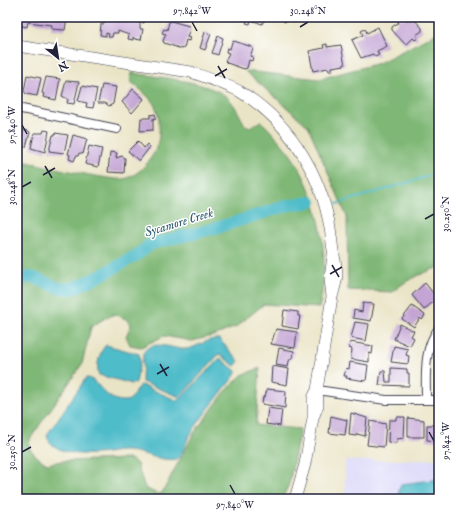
<svg xmlns="http://www.w3.org/2000/svg" width="456" height="516" viewBox="0 0 456 516" font-family="'IM FELL English',serif">
	<rect width="100%" height="100%" fill="#fff"/>
	<filter id="ink" filterUnits="userSpaceOnUse"><feTurbulence type="fractalNoise" baseFrequency=".025" numOctaves="2"/><feDisplacementMap in="SourceGraphic" scale="8" xChannelSelector="R" yChannelSelector="G"/><feConvolveMatrix kernelMatrix="1 2 1 2 8 2 1 2 1" color-interpolation-filters="sRGB"/></filter>
	<filter id="wash" filterUnits="userSpaceOnUse"><feTurbulence type="fractalNoise" baseFrequency=".012" numOctaves="4" result="noise"/><feDisplacementMap in="SourceGraphic" scale="16" xChannelSelector="R" yChannelSelector="G"/><feGaussianBlur stdDeviation="0.9" result="paint"/><feColorMatrix in="noise" values="0 0 0 0 0 0 0 0 0 0 0 0 0 0 0 0 0 1.4 0 .05"/><feComposite in="paint" operator="in"/></filter>
	<g filter="url(#wash)">
		<rect width="100%" height="100%" fill="#eae4c6"/>
		<!-- built -->
		<path fill="#d9d7f8" d="M 439,459 L 439,499 L 345,499 L 345,461 Z"/>
		<!-- forest -->
		<path fill="#7fb876" stroke="#506d58" d="M 439,32 L 439,267 C 422,274 406,279 393,292 L 348,290 L 347,217 L 308,126 L 245,71 L 319,79 L 379,63 Z
			M 132,73 C 156,77 211,81 229,99 C 236,106 240,117 245,125 L 250,127 L 261,121 C 274,135 288,149 298,166 C 322,207 330,261 319,308 L 264,304 L 236,327 L 216,335 L 192,341 L 164,336 L 141,347 L 130,345 L 126,336 L 131,325 L 128,320 L 115,314 L 105,318 L 91,327 L 82,364 L 30,439 L 29,448 L 36,456 L 47,464 L 62,461 L 131,459 L 137,464 L 145,488 L 157,494 L 162,493 L 194,433 L 225,392 L 242,375 L 260,368 L 256,425 L 300,429 L 289,484 L 282,499 L 235,499 L 226,492 L 219,499 L 17,498 L 17,160 C 32,163 116,182 124,179 C 142,174 157,155 159,136 C 161,105 153,100 130,81 Z"/>
		<!-- water -->
		<path fill="#4fbcc9" stroke="#386f82" d="M 219,339 L 239,361 L 235,366 L 219,354 L 180,397 L 142,382 L 143,354 C 151,337 173,350 186,349 C 197,348 207,338 219,339 Z
			M 106,345 L 139,354 L 140,362 L 136,383 L 132,384 L 99,375 C 95,368 100,350 106,345 Z
			M 220,358 L 236,371 L 235,375 C 220,395 203,414 190,435 C 185,442 184,455 176,459 C 161,462 144,452 128,451 C 117,450 106,454 94,454 C 80,455 50,453 47,435 L 86,378 C 98,377 103,402 125,401 C 136,400 133,389 141,385 L 176,400 L 179,400 Z
			M 439,479 L 439,499 L 399,499 L 399,489 L 402,484 Z"/>
		<g fill="none" stroke-linecap="round" stroke-linejoin="round">
			<!-- stream -->
			<path stroke="#4fbcc9" stroke-width="2" d="M 337,204 L 439,173"/>
			<!-- river -->
			<path stroke="#4fbcc9" stroke-width="12" d="M 17,279 L 32,277 L 59,288 L 71,289 L 98,277 L 137,255 L 151,244 L 216,228 L 289,205 L 311,202"/>
		</g>
		<g id="blocks">
			<!-- building -->
			<path fill="#c3a4d4" d="M 17,17 L 67,17 L 65,30 L 51,29 L 52,25 L 28,22 L 27,27 L 18,25 Z
				M 105,17 L 144,17 L 144,23 L 140,22 L 140,29 L 143,29 L 141,40 L 135,39 L 133,37 L 133,40 L 128,39 L 129,35 L 118,31 L 118,33 L 113,33 L 112,37 L 108,37 L 109,34 L 106,33 L 106,36 L 100,35 L 101,24 L 104,24 Z
				M 242,17 L 266,17 L 262,24 L 251,20 L 250,24 L 246,23 L 248,19 Z
				M 297,17 L 301,17 L 302,20 L 298,21 L 297,17 L 284,22 L 283,18 Z
				M 400,17 L 402,20 L 406,17 L 412,17 L 422,28 L 422,31 L 416,35 L 418,38 L 415,40 L 413,38 L 407,44 L 405,44 L 392,30 L 392,27 L 399,22 L 397,20 Z
				M 171,21 L 189,26 L 190,29 L 187,37 L 190,38 L 189,41 L 186,40 L 184,48 L 182,49 L 164,43 L 163,41 L 166,34 L 162,33 L 164,29 L 167,30 L 169,22 Z
				M 378,27 L 387,46 L 377,51 L 379,55 L 375,57 L 373,54 L 361,58 L 352,40 L 363,35 L 361,31 L 365,29 L 367,33 Z
				M 205,32 L 211,34 L 205,50 L 200,48 Z
				M 218,36 L 223,38 L 218,55 L 212,53 Z
				M 234,41 L 252,47 L 253,49 L 250,56 L 253,57 L 252,61 L 249,60 L 247,68 L 244,69 L 227,63 L 225,61 L 229,53 L 226,52 L 227,48 L 230,49 L 232,42 Z
				M 327,44 L 327,47 L 341,45 L 345,65 L 332,67 L 332,71 L 329,71 L 328,68 L 313,71 L 309,51 L 324,48 L 323,45 Z
				M 17,72 L 23,73 L 19,92 L 17,92 Z
				M 27,75 L 41,78 L 37,96 L 26,94 L 24,91 Z
				M 46,77 L 60,79 L 56,100 L 43,97 L 44,94 L 42,93 Z
				M 66,81 L 79,82 L 74,104 L 67,103 L 68,99 L 62,96 Z
				M 102,85 L 116,87 L 113,104 L 109,106 L 105,103 L 98,103 Z
				M 82,86 L 97,89 L 93,108 L 86,107 L 87,103 L 78,101 Z
				M 133,89 L 144,99 L 132,113 L 122,102 Z
				M 155,114 L 156,118 L 153,119 L 153,130 L 140,131 L 141,118 L 150,118 L 150,115 Z
				M 17,125 L 22,126 L 21,130 L 25,131 L 26,130 L 30,132 L 26,147 L 17,145 Z
				M 44,130 L 49,131 L 45,152 L 31,148 L 34,133 L 43,133 Z
				M 55,133 L 68,135 L 64,153 L 49,151 L 53,135 L 55,135 Z
				M 73,135 L 87,139 L 83,154 L 79,153 L 78,156 L 76,156 L 74,161 L 69,159 L 70,155 L 68,154 Z
				M 138,141 L 144,148 L 147,144 L 150,147 L 139,161 L 128,151 Z
				M 89,146 L 102,149 L 98,167 L 85,164 Z
				M 110,152 L 117,153 L 116,158 L 122,156 L 125,158 L 124,173 L 108,172 Z
				M 425,283 L 437,298 L 424,310 L 412,295 Z
				M 363,303 L 374,304 L 371,321 L 353,318 L 354,310 L 362,312 Z
				M 412,306 L 425,315 L 422,320 L 420,318 L 414,327 L 402,319 Z
				M 284,310 L 298,312 L 298,316 L 300,316 L 298,329 L 282,326 Z
				M 355,322 L 369,324 L 366,341 L 351,338 Z
				M 400,324 L 414,331 L 411,336 L 414,338 L 410,346 L 394,339 Z
				M 276,329 L 297,332 L 295,348 L 271,344 Z
				M 350,342 L 373,346 L 372,354 L 369,353 L 369,362 L 351,359 L 352,349 L 349,348 Z
				M 394,346 L 408,349 L 406,355 L 409,356 L 408,364 L 391,362 Z
				M 279,348 L 294,351 L 293,358 L 291,358 L 289,361 L 288,367 L 276,365 Z
				M 350,362 L 368,365 L 366,381 L 346,378 L 347,376 L 344,376 L 346,368 L 349,369 Z
				M 272,366 L 289,369 L 287,385 L 271,382 Z
				M 391,368 L 407,369 L 407,373 L 409,373 L 409,386 L 379,385 L 381,371 L 385,371 L 386,382 L 391,382 Z
				M 267,389 L 286,391 L 285,408 L 262,404 L 263,397 L 265,397 Z
				M 268,408 L 282,410 L 280,426 L 266,424 Z
				M 351,413 L 367,418 L 365,436 L 357,434 L 356,436 L 349,435 Z
				M 331,416 L 347,420 L 345,435 L 329,433 Z
				M 396,417 L 405,417 L 404,438 L 397,439 L 396,443 L 388,442 L 389,420 L 396,420 Z
				M 408,418 L 424,420 L 424,437 L 408,437 Z
				M 370,421 L 386,424 L 384,447 L 367,445 Z
				M 427,425 L 439,425 L 438,441 L 427,440 Z"/>
		</g>
	</g>
	<g filter="url(#ink)">
		<use href="#blocks" fill-opacity="0" stroke="#403f50" stroke-width="1"/>
		<g fill="none" stroke-linecap="round" stroke-linejoin="round">
			<defs>
				<path id="street" d="M 17,108 L 117,129
					M 317,390 L 386,400 L 439,400
					M 426,400 C 426,375 423,349 439,328"/>
				<path id="secondary" d="M 17,46 L 191,72 C 208,78 223,83 239,91 C 293,123 326,182 332,243 C 333,253 336,263 337,273 C 337,281 334,289 332,297 L 330,279 L 333,255
					M 317,390 L 313,398 L 313,418 L 318,405 L 317,390 L 332,297
					M 295,499 L 305,464 L 313,418"/>
			</defs>
			<!-- street casing -->
			<use href="#street" stroke="#403f50" stroke-width="10"/>
			<!-- secondary casing -->
			<use href="#secondary" stroke="#403f50" stroke-width="12"/>
			<!-- street -->
			<use href="#street" stroke="#fff" stroke-width="8"/>
			<!-- secondary -->
			<use href="#secondary" stroke="#fff" stroke-width="11"/>
		</g>
	</g>
	<!-- ticks -->
	<path fill="none" stroke="#22223b" stroke-width="1.5" d="M 192,22 L 197,31M 300,27 L 308,22M 218,66 L 225,78M 215,76 L 227,69M 22,125 L 27,134M 45,166 L 52,178M 43,175 L 55,168M 22,187 L 31,182M 425,219 L 434,214M 332,265 L 339,277M 330,274 L 342,267M 160,364 L 167,376M 157,374 L 169,367M 429,432 L 434,441M 22,452 L 31,447M 230,485 L 235,494"/>
	<g text-anchor="middle" dominant-baseline="central" stroke-width="3" stroke-linejoin="round" paint-order="stroke">
		<!-- water labels -->
		<g font-size="13" font-style="italic" fill="#346074" stroke="#fff">
			<text transform="translate(179 223) rotate(-17)">Sycamore Creek</text>
		</g>
	</g>
	<!-- margin -->
	<rect width="456" height="516" fill="none" stroke="#fff" stroke-width="44"/>
	<!-- north arrow -->
	<g transform="translate(58 58) rotate(150)" stroke="#ffffff" stroke-width="3" paint-order="stroke">
	<path d="M0-3L7 15L0 10L-7 15Z" fill="#22223b"/>
	<text y="-6" font-size="11" font-weight="bold" text-anchor="middle" fill="#22223b">N</text>
	</g>
	<rect x="22" y="22" width="412" height="472" fill="none" stroke="#22223b" stroke-width="1.5"/>
	<g font-size="10" text-anchor="middle" fill="#22223b">
		<text x="192" y="14">97.842°W</text>
		<text x="308" y="14">30.248°N</text>
		<text transform="translate(11 125) rotate(-90)" y="4">97.840°W</text>
		<text transform="translate(11 187) rotate(-90)" y="4">30.248°N</text>
		<text transform="translate(445 214) rotate(-90)" y="4">30.250°N</text>
		<text transform="translate(445 441) rotate(-90)" y="4">97.842°W</text>
		<text transform="translate(11 452) rotate(-90)" y="4">30.250°N</text>
		<text x="235" y="508">97.840°W</text>
	</g>
</svg>
